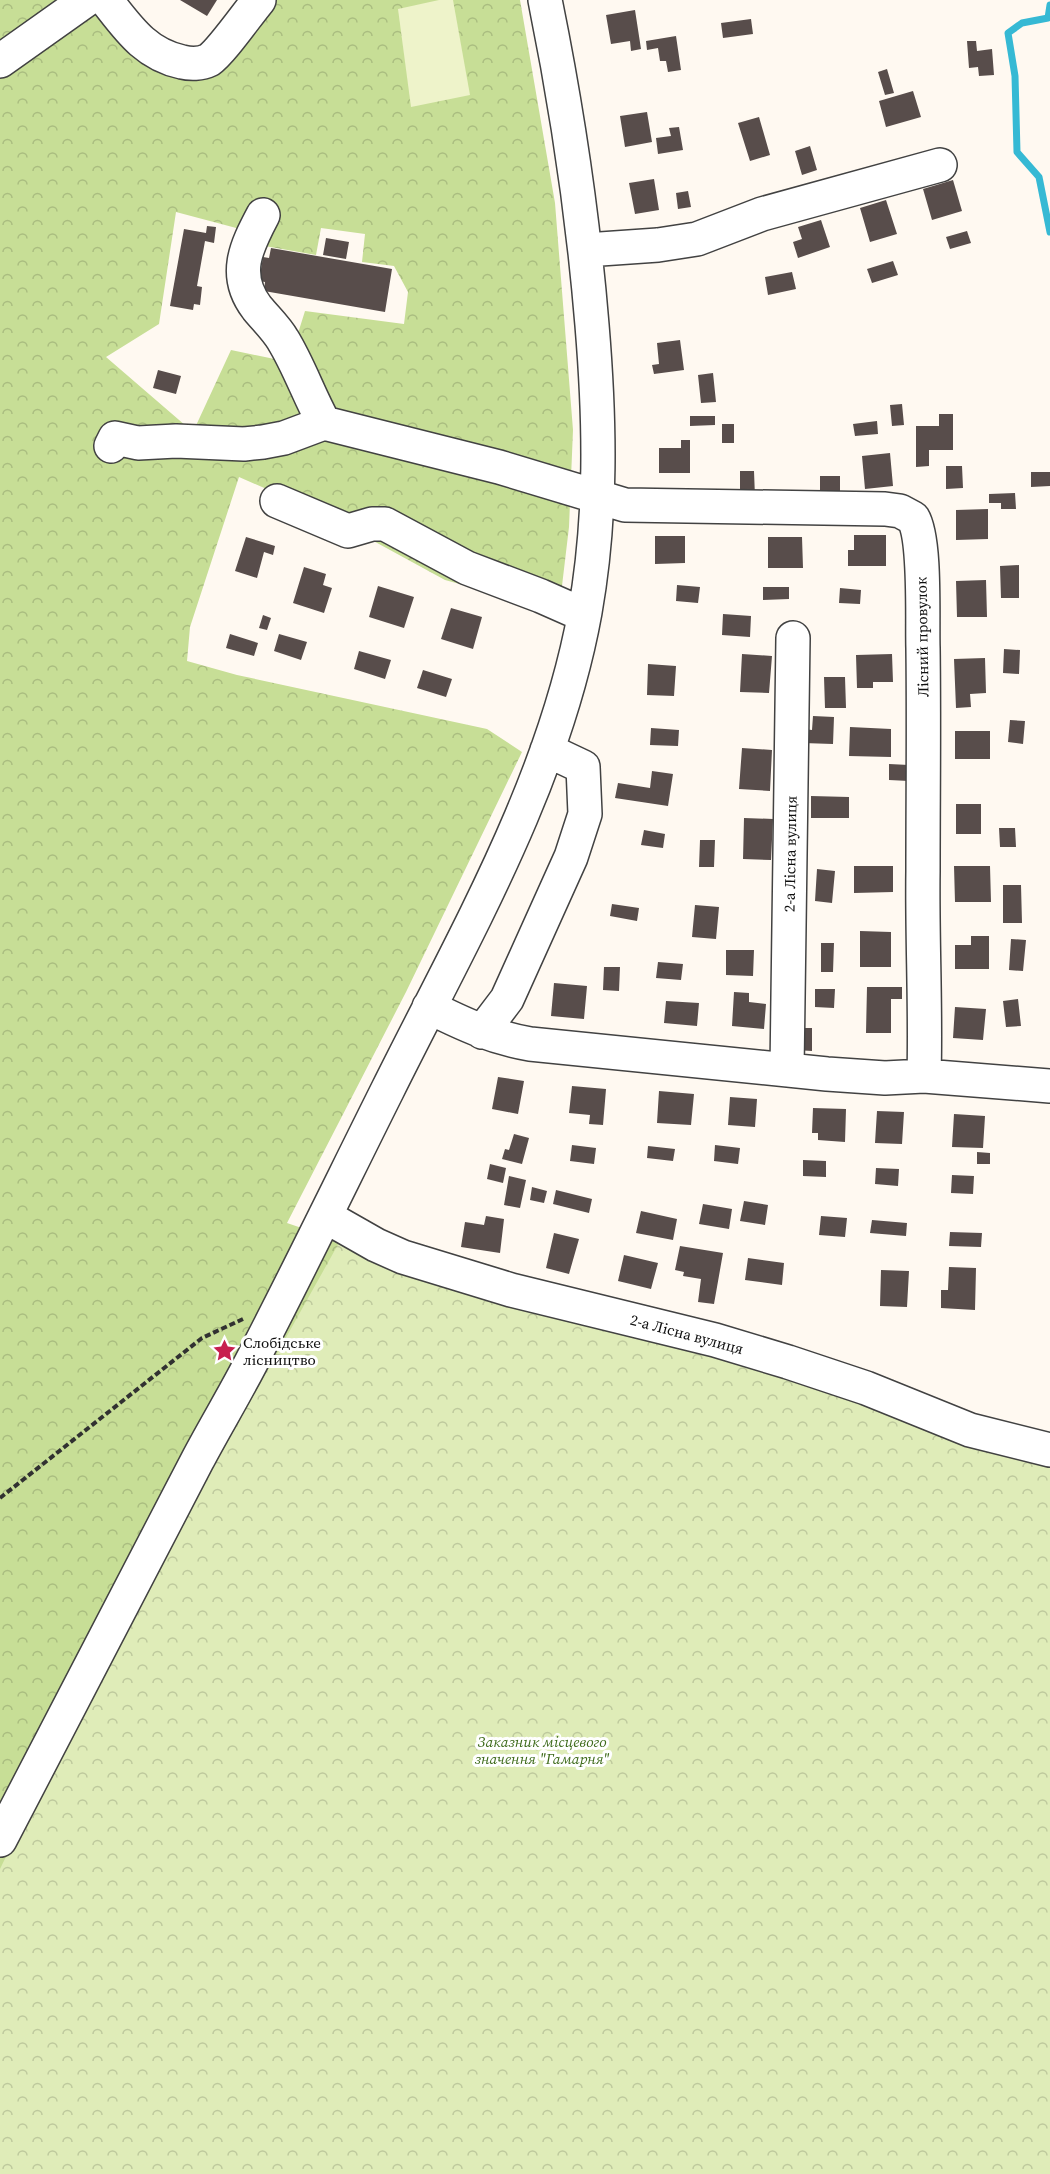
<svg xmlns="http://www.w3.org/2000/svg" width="1050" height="2174" viewBox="0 0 1050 2174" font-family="'Source Serif 4',serif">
	<defs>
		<pattern id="forest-crowns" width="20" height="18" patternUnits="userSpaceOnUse" patternTransform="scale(1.5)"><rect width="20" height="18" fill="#c7de96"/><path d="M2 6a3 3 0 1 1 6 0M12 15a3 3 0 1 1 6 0" fill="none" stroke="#aabd80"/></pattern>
		<pattern id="park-crowns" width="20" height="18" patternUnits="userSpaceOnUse" patternTransform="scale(1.5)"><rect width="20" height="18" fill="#dfecb8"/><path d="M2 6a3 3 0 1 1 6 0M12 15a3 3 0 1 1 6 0" fill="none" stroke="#bec99d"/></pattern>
	</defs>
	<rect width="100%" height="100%" fill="#fff9f1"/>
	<!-- forest -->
	<path fill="url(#forest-crowns)" fill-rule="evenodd" d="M 0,0 L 90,0 L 184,77 L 262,0 L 520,0 L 555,203 L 573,430 L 569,527 L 559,611 L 445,580 L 324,514 L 239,477 L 190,627 L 187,661 L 237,675 L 487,729 L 522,752 L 406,992 L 287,1223 L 340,1241 L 1050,2174 L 0,2174 ZM 176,212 L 240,229 L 259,245 L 316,255 L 321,228 L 365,234 L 362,262 L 394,266 L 408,292 L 404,324 L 305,311 L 289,362 L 231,350 L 193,432 L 106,357 L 159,324 Z"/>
	<!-- park -->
	<path fill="url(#park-crowns)" d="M 340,1241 L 1050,1436 L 1050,2174 L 0,2174 L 0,1869 L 86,1692 L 96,1677 Z"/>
	<!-- pitch -->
	<path fill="#eef3ca" d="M 439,0 L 453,0 L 470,95 L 411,107 L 398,9 Z"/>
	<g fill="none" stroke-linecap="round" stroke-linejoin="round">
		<!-- stream -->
		<path stroke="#36b9d4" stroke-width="7" d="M 1050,5 L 1048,18 L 1022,23 L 1008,33 L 1015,76 L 1017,152 L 1039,177 L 1050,232"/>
	</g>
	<!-- building -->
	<path fill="#584d4b" d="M 180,0 L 217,0 L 207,16 Z
		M 635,10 L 641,49 L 631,51 L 630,41 L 611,44 L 606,15 Z
		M 751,19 L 753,34 L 723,38 L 721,23 Z
		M 676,36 L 681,70 L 668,72 L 666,61 L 660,61 L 658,48 L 647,50 L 646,41 Z
		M 967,41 L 976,41 L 977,51 L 992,49 L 994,75 L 979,76 L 978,67 L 969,68 Z
		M 887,69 L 894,93 L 885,95 L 878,72 Z
		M 913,91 L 921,117 L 886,127 L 879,101 Z
		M 647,112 L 652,142 L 625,147 L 620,116 Z
		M 759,117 L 770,155 L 750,161 L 738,123 Z
		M 679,127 L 683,150 L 658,154 L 656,138 L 671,136 L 669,128 Z
		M 810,146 L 817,170 L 802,175 L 795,151 Z
		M 654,179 L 659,210 L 635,214 L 629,183 Z
		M 953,180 L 962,211 L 932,220 L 923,189 Z
		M 688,191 L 691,207 L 678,209 L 676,193 Z
		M 886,200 L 897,234 L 870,242 L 860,208 Z
		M 821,220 L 830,247 L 798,258 L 793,242 L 802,239 L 798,227 Z
		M 207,226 L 216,227 L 214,243 L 205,241 L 197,286 L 202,287 L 200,305 L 194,304 L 193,310 L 170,306 L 184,229 L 206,233 Z
		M 967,231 L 971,243 L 950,249 L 946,237 Z
		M 326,238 L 349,242 L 346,259 L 323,255 Z
		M 271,248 L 392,269 L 385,312 L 264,291 L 265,282 L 259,281 L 263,257 L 269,258 Z
		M 893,261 L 898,275 L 872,283 L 867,269 Z
		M 792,272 L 796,289 L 768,295 L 765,277 Z
		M 680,340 L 684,370 L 654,374 L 652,365 L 659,364 L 657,343 Z
		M 158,370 L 181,376 L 176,394 L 153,388 Z
		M 713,373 L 716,402 L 701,403 L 698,375 Z
		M 902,404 L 904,425 L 892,426 L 890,405 Z
		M 939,414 L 953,414 L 953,450 L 929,450 L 929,466 L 916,467 L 916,426 L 939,426 Z
		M 690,416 L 715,416 L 715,425 L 690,426 Z
		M 877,421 L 878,434 L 855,436 L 853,424 Z
		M 722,424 L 734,424 L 734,443 L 722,443 Z
		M 681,440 L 690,440 L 690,473 L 659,473 L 659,448 L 681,448 Z
		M 890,453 L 893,486 L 865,489 L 862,456 Z
		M 946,466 L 962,466 L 963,488 L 946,489 Z
		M 740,471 L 754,471 L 755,497 L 740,497 Z
		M 1031,472 L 1050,472 L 1050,486 L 1031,487 Z
		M 820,476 L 840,476 L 840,497 L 820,497 Z
		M 1015,493 L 1016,509 L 1001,509 L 1001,503 L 989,503 L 989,494 Z
		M 988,509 L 988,539 L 956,540 L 956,510 Z
		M 854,535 L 886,535 L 886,566 L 848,566 L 848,550 L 854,550 Z
		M 655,536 L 685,536 L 685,563 L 655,564 Z
		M 246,537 L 275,546 L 273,555 L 264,552 L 257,578 L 235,571 Z
		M 768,537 L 802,537 L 803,568 L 768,568 Z
		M 1019,565 L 1019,598 L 1001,598 L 1000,566 Z
		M 304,567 L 326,574 L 323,585 L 332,588 L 324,613 L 293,603 Z
		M 986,580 L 987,617 L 957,617 L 956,581 Z
		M 677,585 L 700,587 L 698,603 L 676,601 Z
		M 378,586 L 414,597 L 404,628 L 369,617 Z
		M 763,587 L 789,587 L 789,599 L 763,600 Z
		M 840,588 L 861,590 L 860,604 L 839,603 Z
		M 451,608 L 482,617 L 473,649 L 441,639 Z
		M 723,614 L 751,616 L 750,637 L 722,635 Z
		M 263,615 L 271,618 L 267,630 L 259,628 Z
		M 230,634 L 258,643 L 254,656 L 226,648 Z
		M 279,634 L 307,642 L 301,660 L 274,651 Z
		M 1004,649 L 1020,650 L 1019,674 L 1003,673 Z
		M 359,651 L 391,660 L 385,679 L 354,669 Z
		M 742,654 L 772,656 L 769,693 L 740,692 Z
		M 892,654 L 893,682 L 873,682 L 873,688 L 857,688 L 856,655 Z
		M 985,658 L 986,693 L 970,694 L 971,707 L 956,708 L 954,659 Z
		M 648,664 L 676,666 L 674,696 L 647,695 Z
		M 423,670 L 452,679 L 446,697 L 417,688 Z
		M 824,677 L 845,677 L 846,708 L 825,708 Z
		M 813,716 L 834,717 L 833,744 L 803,743 L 803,729 L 812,730 Z
		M 1010,720 L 1025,721 L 1023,744 L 1008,742 Z
		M 850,727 L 891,729 L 891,757 L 849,756 Z
		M 651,728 L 679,730 L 678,746 L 650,745 Z
		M 955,731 L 990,731 L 990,759 L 955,759 Z
		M 742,748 L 772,750 L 770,791 L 739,789 Z
		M 889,764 L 909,765 L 909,781 L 889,780 Z
		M 652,771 L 673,774 L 668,806 L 615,798 L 618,783 L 650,788 Z
		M 811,796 L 849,797 L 849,818 L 811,818 Z
		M 956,804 L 981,804 L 981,834 L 956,834 Z
		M 744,818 L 773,819 L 771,860 L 743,859 Z
		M 999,828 L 1015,828 L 1016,847 L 1000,847 Z
		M 644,830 L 665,834 L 663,848 L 641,845 Z
		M 700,840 L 715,840 L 714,867 L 699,867 Z
		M 854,866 L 893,866 L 893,892 L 854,893 Z
		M 954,866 L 990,866 L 991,902 L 955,902 Z
		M 817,869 L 835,871 L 832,903 L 815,901 Z
		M 1003,885 L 1021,885 L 1022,923 L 1003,923 Z
		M 612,904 L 639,908 L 637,921 L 610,916 Z
		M 695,905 L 719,907 L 716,939 L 692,937 Z
		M 860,931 L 891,932 L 891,967 L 860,967 Z
		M 971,936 L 989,936 L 989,969 L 955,969 L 955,945 L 971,945 Z
		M 1011,939 L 1026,940 L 1023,971 L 1009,970 Z
		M 821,943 L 834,943 L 833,972 L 821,972 Z
		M 726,950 L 754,950 L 753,976 L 726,975 Z
		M 658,962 L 683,964 L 681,980 L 656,978 Z
		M 604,967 L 620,967 L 619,991 L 603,990 Z
		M 554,983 L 587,986 L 584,1019 L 551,1016 Z
		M 867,987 L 902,987 L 902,999 L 891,999 L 891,1033 L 866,1033 Z
		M 815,989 L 835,989 L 834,1008 L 815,1007 Z
		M 734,992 L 749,993 L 749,1002 L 766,1004 L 764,1029 L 732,1026 Z
		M 1018,999 L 1021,1026 L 1006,1027 L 1003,1001 Z
		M 666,1001 L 699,1003 L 697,1026 L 664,1023 Z
		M 955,1007 L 986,1009 L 983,1040 L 953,1038 Z
		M 795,1028 L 812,1028 L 812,1051 L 795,1050 Z
		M 498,1077 L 524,1081 L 518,1114 L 492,1109 Z
		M 572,1086 L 606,1089 L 603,1125 L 589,1124 L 590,1115 L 569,1113 Z
		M 659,1091 L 694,1094 L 691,1125 L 657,1123 Z
		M 730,1097 L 757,1099 L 755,1127 L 728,1125 Z
		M 813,1108 L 846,1109 L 845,1142 L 818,1140 L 818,1133 L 812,1133 Z
		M 877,1111 L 904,1112 L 902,1144 L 875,1143 Z
		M 954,1114 L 985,1116 L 983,1148 L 952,1147 Z
		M 514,1134 L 529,1138 L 522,1164 L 502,1159 L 505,1149 L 509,1150 Z
		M 572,1145 L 596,1148 L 594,1164 L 570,1161 Z
		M 715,1145 L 740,1148 L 738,1164 L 714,1161 Z
		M 648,1146 L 675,1149 L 673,1161 L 647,1158 Z
		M 977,1152 L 990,1153 L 990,1164 L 977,1164 Z
		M 803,1160 L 826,1161 L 826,1177 L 803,1176 Z
		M 490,1164 L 506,1168 L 503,1183 L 487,1179 Z
		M 876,1168 L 899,1169 L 898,1186 L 875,1184 Z
		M 952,1175 L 974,1176 L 973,1194 L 951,1193 Z
		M 509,1176 L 526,1180 L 520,1208 L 504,1205 Z
		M 532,1187 L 547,1191 L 544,1203 L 530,1200 Z
		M 556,1190 L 592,1199 L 589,1213 L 553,1204 Z
		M 744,1201 L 768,1205 L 765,1225 L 740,1221 Z
		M 703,1204 L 732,1209 L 729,1229 L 699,1224 Z
		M 641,1211 L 677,1219 L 673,1240 L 636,1233 Z
		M 486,1216 L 504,1219 L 500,1253 L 461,1247 L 465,1222 L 484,1225 Z
		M 821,1216 L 847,1218 L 845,1237 L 819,1235 Z
		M 872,1220 L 907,1223 L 906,1236 L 870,1233 Z
		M 950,1232 L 982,1233 L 981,1247 L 949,1246 Z
		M 554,1233 L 579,1239 L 569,1274 L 546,1268 Z
		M 680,1246 L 723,1253 L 714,1304 L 698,1302 L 701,1279 L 683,1276 L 684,1272 L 675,1270 Z
		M 624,1255 L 658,1263 L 651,1289 L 618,1281 Z
		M 748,1258 L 784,1263 L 782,1285 L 745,1280 Z
		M 949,1267 L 976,1268 L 975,1310 L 941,1308 L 941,1290 L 948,1290 Z
		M 881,1270 L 909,1271 L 907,1307 L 880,1306 Z"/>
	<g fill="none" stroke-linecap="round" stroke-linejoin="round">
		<defs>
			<path id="minor" d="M 106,0 C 128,28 145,54 182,62 C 190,64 201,64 209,60 C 221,52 248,13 259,0
				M 0,61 L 86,0
				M 263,215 C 246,247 232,275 257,308 C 266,319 276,328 283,340 C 299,366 309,396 324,423
				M 586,250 L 658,245 L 697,239 L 762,214 L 940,165
				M 111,446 L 115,438 L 138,443 L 176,441 L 244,444 L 263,442 L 284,438 L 324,423 L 499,467 L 625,505 L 885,509 L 900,511 L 913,518 C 926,539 922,620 923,648 C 924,723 923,797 923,871 C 922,940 926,1008 924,1076
				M 277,501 L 348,531 L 372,524 L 385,524 L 467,568 L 541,596 L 584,615
				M 429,1007 C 463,1024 491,1037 530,1044 L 827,1074 L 885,1078 L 924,1076 L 1050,1086
				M 482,1032 L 507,999 L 571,857 L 585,814 L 583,767 L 547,750
				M 787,1070 L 793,638
				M 325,1216 L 376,1245 L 403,1257 L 511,1290 L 715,1340 L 788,1362 L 866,1388 L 970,1430 L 1050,1450
				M 0,1840 C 66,1714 131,1587 197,1461 C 217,1423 240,1386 259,1347 C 303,1262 345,1175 388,1089 C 464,936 554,783 585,612 C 602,516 600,421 592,325 C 583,215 567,108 545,0"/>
		</defs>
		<!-- minor casing -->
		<use href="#minor" stroke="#424242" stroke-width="36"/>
		<!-- path -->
		<path stroke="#313131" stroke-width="4" stroke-dasharray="6 3" stroke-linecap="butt" d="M 0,1498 L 202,1338 L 243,1319"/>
		<!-- minor -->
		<use href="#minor" stroke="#fff" stroke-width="33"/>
	</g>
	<!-- icons -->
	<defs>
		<symbol id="sight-bare" viewBox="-9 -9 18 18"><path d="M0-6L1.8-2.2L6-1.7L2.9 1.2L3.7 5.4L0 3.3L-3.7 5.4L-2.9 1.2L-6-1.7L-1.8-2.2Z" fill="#c71f4e" stroke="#fff" stroke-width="2.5" paint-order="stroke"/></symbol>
	</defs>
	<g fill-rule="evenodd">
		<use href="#sight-bare" x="208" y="1334" width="33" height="33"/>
	</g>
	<g text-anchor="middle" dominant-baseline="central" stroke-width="6" stroke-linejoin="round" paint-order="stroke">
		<!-- street labels -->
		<g font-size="15" fill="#0f0f0f" stroke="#fff">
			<text transform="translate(922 637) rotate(-91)">Лісний провулок</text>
			<text transform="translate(790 854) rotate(-89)">2-а Лісна вулиця</text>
			<text transform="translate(687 1334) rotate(15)">2-а Лісна вулиця</text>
		</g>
		<!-- poi labels -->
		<g font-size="15" fill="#0f0f0f" stroke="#fff" text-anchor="start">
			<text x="243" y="1342">Слобідське<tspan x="243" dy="17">лісництво</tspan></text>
		</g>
		<!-- park labels -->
		<g font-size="15" font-style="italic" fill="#3e6b1b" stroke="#fff">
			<text x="542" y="1741">Заказник місцевого<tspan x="542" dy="17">значення "Гамарня"</tspan></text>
		</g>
	</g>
</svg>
